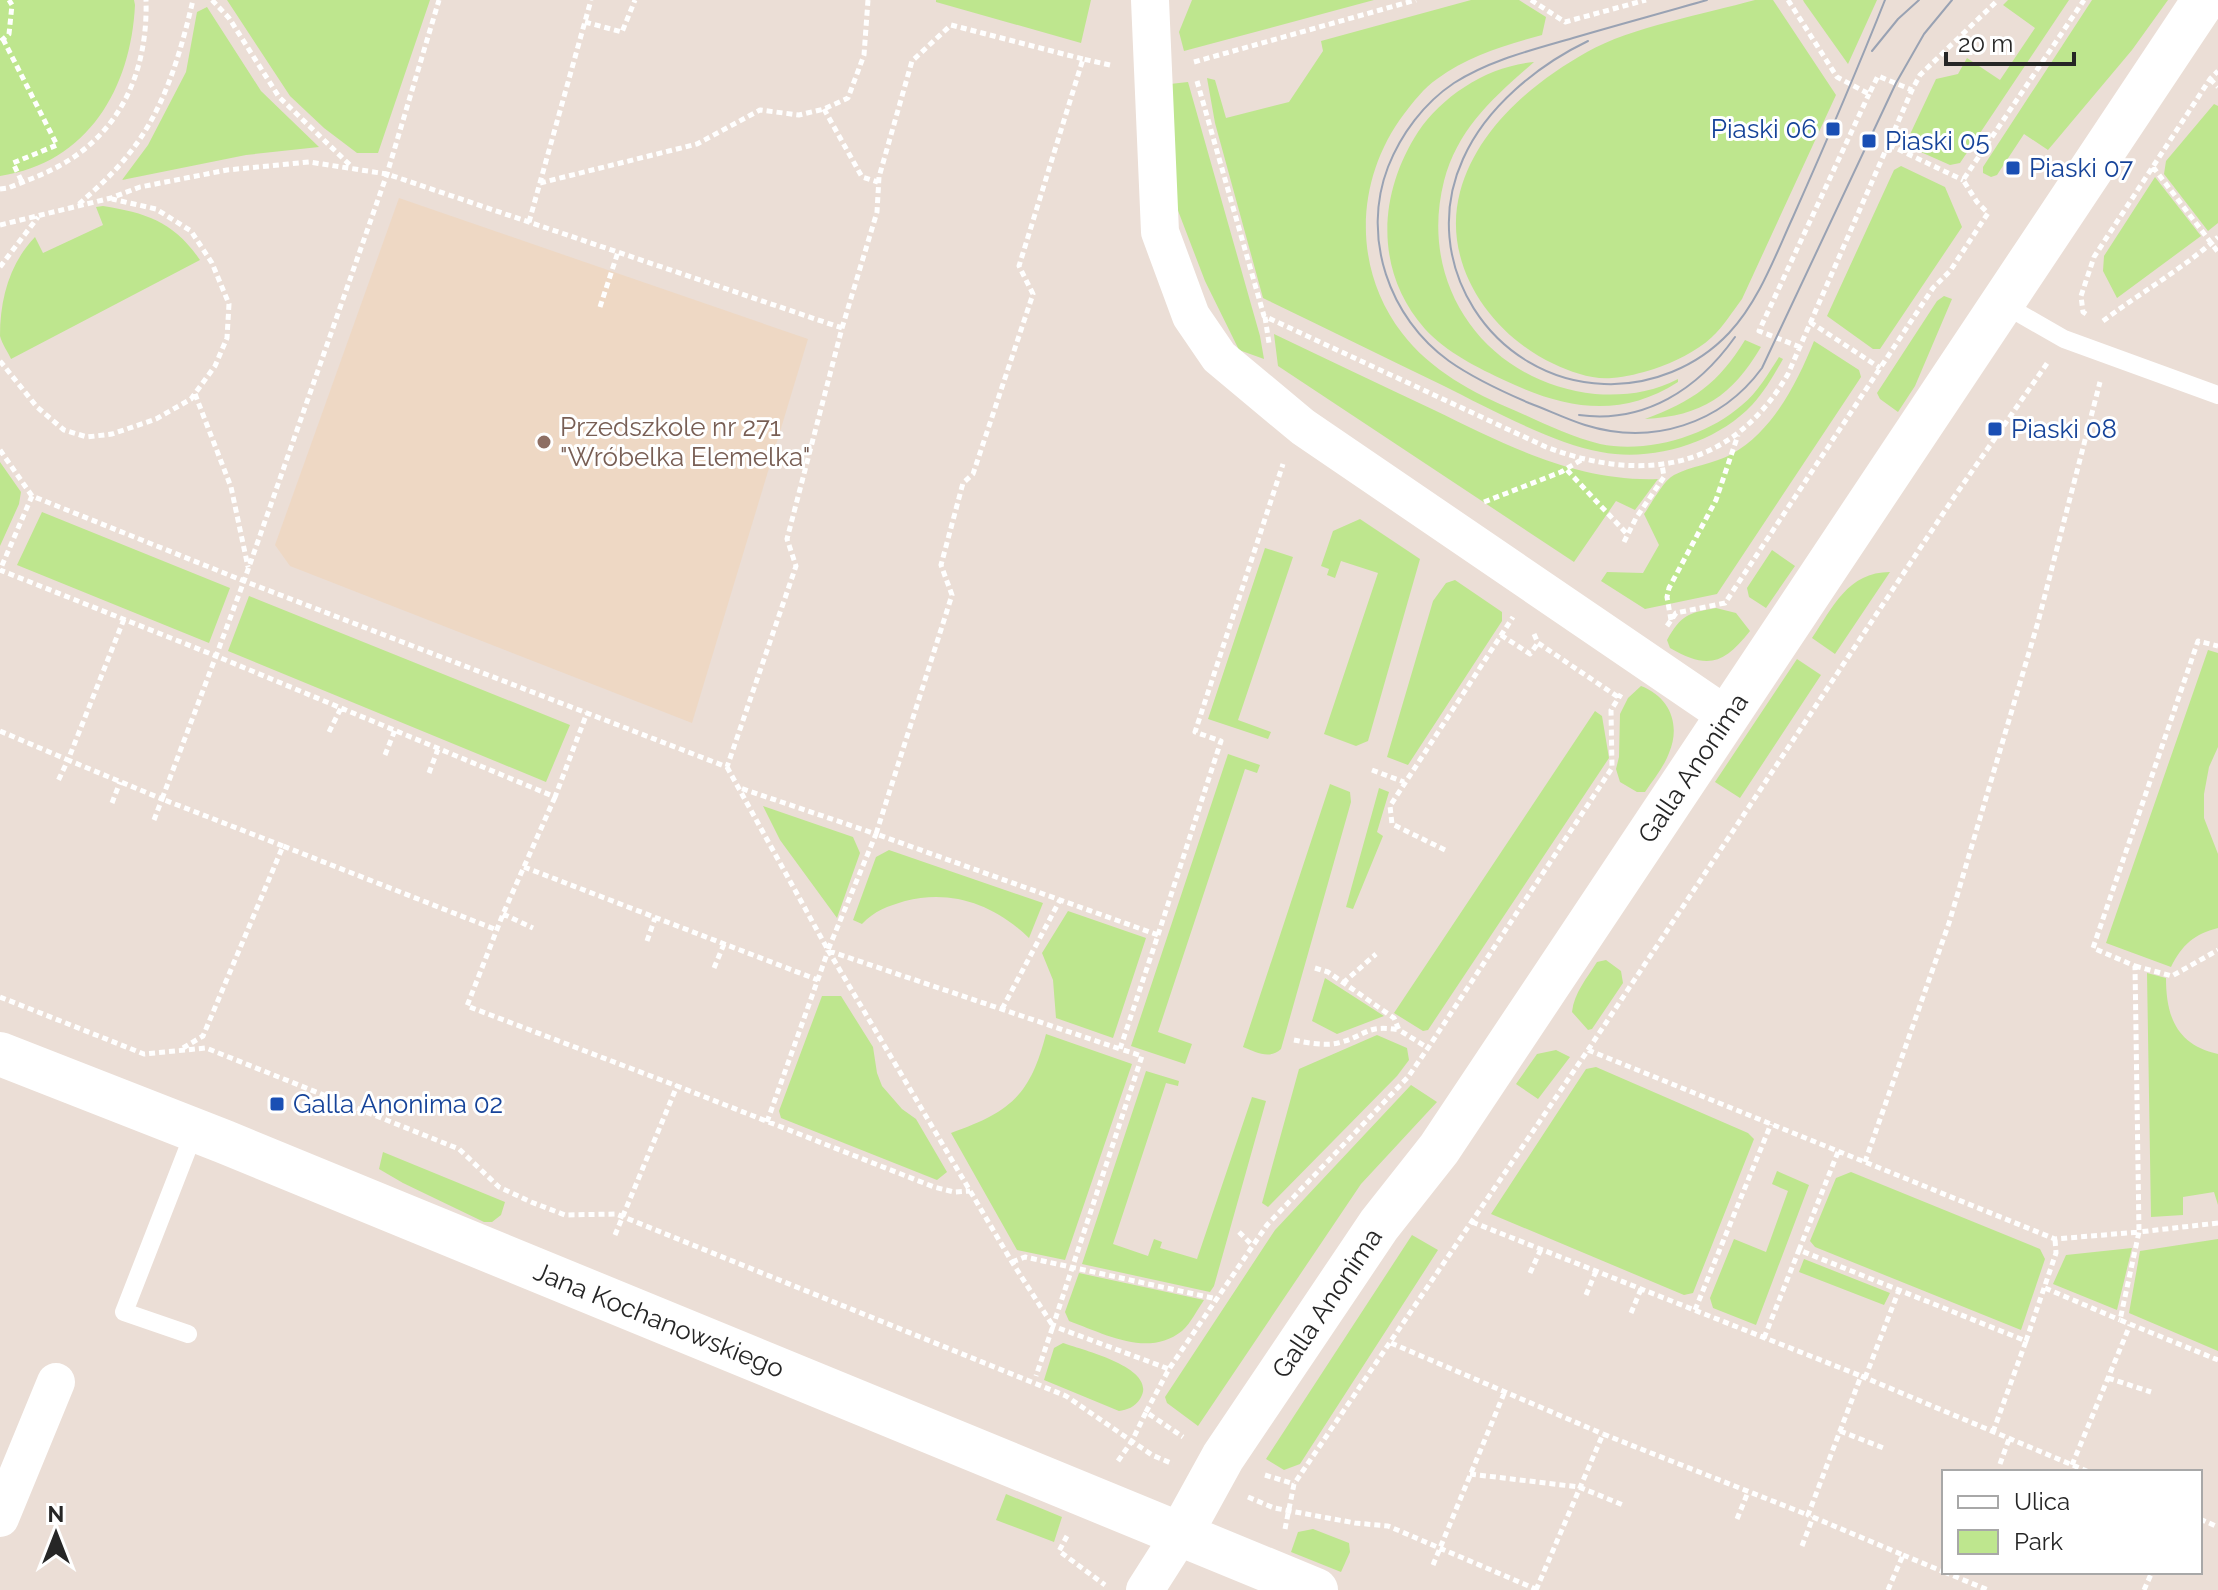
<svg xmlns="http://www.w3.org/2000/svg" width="2218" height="1590" viewBox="0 0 2218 1590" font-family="Raleway,sans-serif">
	<rect width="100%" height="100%" fill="#ebded6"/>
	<!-- education -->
	<path fill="#eed8c4" d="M 399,198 L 808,339 L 692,723 L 290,566 L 275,545 Z"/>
	<!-- green -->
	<path fill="#bee68e" d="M 0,0 L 134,0 L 135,5 C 131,88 88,163 0,176 Z
		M 227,0 L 430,0 L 378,153 L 357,153 L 324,128 L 290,96 Z
		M 936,0 L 1091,0 L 1081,43 L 936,2 Z
		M 1192,0 L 1374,0 L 1184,51 L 1179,32 Z
		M 1471,0 L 1519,0 L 1546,17 L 1542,35 C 1505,45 1468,56 1437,79 C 1424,88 1413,102 1404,114 C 1355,179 1352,268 1402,333 C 1430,370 1473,393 1516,411 C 1543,423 1571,437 1600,444 C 1647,454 1707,436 1742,405 C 1758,392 1768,374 1779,357 L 1783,359 C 1774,375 1765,391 1752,405 C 1716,443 1653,462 1601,452 C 1554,444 1488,408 1444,386 C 1384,357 1323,327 1263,298 L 1215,123 L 1207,78 L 1215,80 L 1226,118 L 1289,102 L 1323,51 L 1321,41 Z
		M 1755,0 L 1773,0 L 1836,95 L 1742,299 C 1732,312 1724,326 1712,337 C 1696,352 1674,362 1654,369 C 1641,373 1626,377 1612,378 C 1593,380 1571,372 1554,364 C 1491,335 1441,264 1460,192 C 1477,129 1532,83 1587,52 C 1631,27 1705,14 1755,0 Z
		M 1803,0 L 1877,0 L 1848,64 L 1804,2 Z
		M 2008,0 L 2069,0 L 1960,163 L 1950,165 L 1905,145 L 1936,79 L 1958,74 L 1967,58 L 2000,80 L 2035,28 L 2003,5 Z
		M 2092,0 L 2168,0 L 2132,50 L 2048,150 L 2024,134 L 1997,175 L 1991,177 L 1983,173 L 1983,167 Z
		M 207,7 L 261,91 L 319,147 L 246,155 L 122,180 L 148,145 L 186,72 L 197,12 Z
		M 1534,62 C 1494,97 1458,128 1444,181 C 1417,287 1488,383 1595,394 C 1624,396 1651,393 1678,379 L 1678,382 C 1620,419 1566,409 1506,381 C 1478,368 1446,352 1425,329 C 1374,271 1378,194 1418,132 C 1443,95 1488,66 1534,62 Z
		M 1188,82 L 1260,336 L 1264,359 L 1239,350 L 1205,281 L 1177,208 L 1170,84 Z
		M 2214,104 L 2218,106 L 2218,223 L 2208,231 L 2164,174 L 2166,161 Z
		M 1901,166 L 1945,187 L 1962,227 L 1880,349 L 1873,349 L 1827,316 L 1894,170 Z
		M 2155,177 L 2201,236 L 2117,298 L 2103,271 L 2104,256 Z
		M 103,206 C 147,213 174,222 200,260 L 11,359 C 8,352 2,344 0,336 C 0,298 10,263 35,237 L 43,253 L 103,225 L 96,207 Z
		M 1944,296 L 1952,299 L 1915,386 L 1898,412 L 1880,399 L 1877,393 L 1937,301 Z
		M 1274,334 C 1327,359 1380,385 1434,410 C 1506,445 1576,482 1658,479 L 1635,510 L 1616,501 L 1574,562 L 1278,366 Z
		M 1745,340 L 1761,347 C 1732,396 1702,416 1645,419 C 1692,402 1719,383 1745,340 Z
		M 1814,341 L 1859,370 L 1861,377 L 1717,594 L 1645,609 L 1601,581 L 1607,572 L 1643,573 L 1659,545 L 1644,514 C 1652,503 1663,481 1674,475 C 1691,466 1713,464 1732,454 C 1773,431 1797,383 1814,341 Z
		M 0,462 L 21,492 L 19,504 L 0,546 Z
		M 42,512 L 230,588 L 209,643 L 17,565 Z
		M 1360,519 L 1420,559 L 1368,741 L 1356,746 L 1324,734 L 1378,573 L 1341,561 L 1335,578 L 1327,575 L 1329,569 L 1321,566 L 1333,531 Z
		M 1265,548 L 1293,557 L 1238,720 L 1271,732 L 1268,739 L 1208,719 Z
		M 1772,550 L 1795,566 L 1766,608 L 1749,597 L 1747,588 Z
		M 1890,572 L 1835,654 L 1812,638 C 1833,607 1848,572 1890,572 Z
		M 1455,580 L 1502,612 L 1502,621 L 1408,765 L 1387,757 L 1433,601 L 1446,583 Z
		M 249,596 L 570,725 L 546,782 L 228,651 Z
		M 1716,608 L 1736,613 L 1750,631 C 1724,664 1708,670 1670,648 L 1667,640 C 1681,615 1688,613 1716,608 Z
		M 2208,650 L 2218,653 L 2218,747 L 2209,767 L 2204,794 L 2204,818 L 2218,854 L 2218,928 C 2194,934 2182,945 2171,967 L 2106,943 Z
		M 1797,659 L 1821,675 L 1740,798 L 1715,782 Z
		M 1641,686 C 1670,697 1681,725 1669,753 C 1664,767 1653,780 1645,792 L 1637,792 L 1620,782 L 1616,769 L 1619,757 L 1620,714 L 1628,698 Z
		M 1595,711 L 1602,716 L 1609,758 L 1428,1030 L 1423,1031 L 1394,1013 Z
		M 1228,754 L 1260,765 L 1257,773 L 1245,769 L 1158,1032 L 1192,1044 L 1185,1064 L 1131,1046 Z
		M 1330,784 L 1350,792 L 1351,802 L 1281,1049 C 1269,1060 1256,1052 1243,1047 Z
		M 1379,788 L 1389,792 L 1377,832 L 1383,836 L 1353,909 L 1346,907 Z
		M 763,806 L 853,837 L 860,853 L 837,918 L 780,840 Z
		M 889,850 L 1043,903 L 1029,938 C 995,905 952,889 905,901 C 888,906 874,911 862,924 L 853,920 L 876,857 Z
		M 1068,911 L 1146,938 L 1113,1038 L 1056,1018 L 1053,980 L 1042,953 Z
		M 1606,960 L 1621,971 L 1623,983 L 1592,1029 L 1588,1030 L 1572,1012 C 1574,993 1587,978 1597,962 Z
		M 2147,973 L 2166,978 C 2166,1017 2177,1045 2218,1054 L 2218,1205 L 2214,1192 L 2183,1197 L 2183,1215 L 2151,1217 Z
		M 1325,978 L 1384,1016 L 1337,1034 L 1312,1021 Z
		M 822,996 L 841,996 L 873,1047 L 877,1073 L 882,1086 L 902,1109 L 916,1119 L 947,1172 L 937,1180 L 781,1118 L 779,1111 Z
		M 1046,1034 L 1132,1064 L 1065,1260 L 1017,1250 L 951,1133 C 1010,1112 1030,1096 1046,1034 Z
		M 1377,1035 L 1407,1048 L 1409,1060 L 1397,1076 L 1268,1207 L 1262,1203 L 1299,1069 Z
		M 1556,1050 L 1570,1057 L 1538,1099 L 1516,1084 L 1537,1054 Z
		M 1596,1067 L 1748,1133 L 1754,1139 L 1693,1293 L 1684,1295 L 1491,1214 L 1586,1069 Z
		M 1146,1071 L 1179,1081 L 1178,1086 L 1166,1083 L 1113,1244 L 1148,1256 L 1154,1239 L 1162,1242 L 1160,1248 L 1197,1259 L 1252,1097 L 1266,1101 L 1214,1286 L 1210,1292 L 1082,1264 Z
		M 1411,1085 L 1437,1102 L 1361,1184 L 1198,1426 L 1167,1403 L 1165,1397 L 1275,1230 Z
		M 383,1152 L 505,1202 L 501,1215 L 492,1222 L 484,1222 L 403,1183 L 379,1169 Z
		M 1777,1171 L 1809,1185 L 1756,1325 L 1713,1308 L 1710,1298 L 1734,1239 L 1766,1252 L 1788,1191 L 1772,1184 Z
		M 1851,1172 L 2040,1249 L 2045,1259 L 2021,1330 L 1815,1247 L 1810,1241 L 1836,1178 Z
		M 1412,1235 L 1438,1250 L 1300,1464 L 1284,1470 L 1266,1459 Z
		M 2218,1239 L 2218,1351 L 2129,1313 L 2140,1251 Z
		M 2132,1248 L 2117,1310 L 2053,1284 L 2066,1255 Z
		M 1804,1259 L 1890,1293 L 1884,1305 L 1799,1272 Z
		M 1079,1273 L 1204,1300 C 1197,1310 1191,1323 1182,1331 C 1148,1358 1105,1334 1069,1321 L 1065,1312 Z
		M 1063,1343 C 1082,1350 1160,1368 1140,1399 C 1135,1407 1127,1410 1119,1411 L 1044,1380 L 1054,1348 Z
		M 1006,1494 L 1062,1517 L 1054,1542 L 996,1520 Z
		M 1313,1529 L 1349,1543 L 1350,1552 L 1341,1572 L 1291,1552 L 1298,1532 Z"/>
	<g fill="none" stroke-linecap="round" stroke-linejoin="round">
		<!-- path -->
		<path stroke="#fff" stroke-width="5" stroke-dasharray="6 4" stroke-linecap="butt" d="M 212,0 L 229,18 L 279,97 L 352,167
			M 1531,0 L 1565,22 L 1646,0
			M 1788,0 L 1837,77 L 1869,94 L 1878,76 L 1912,90
			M 585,22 L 622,32 L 635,0
			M 3,39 L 57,145 L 13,163 L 22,182
			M 1,41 L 9,34 L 12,5 L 9,0
			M 1194,62 L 1416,0
			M 1110,65 L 1083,59 L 1019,266 L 1033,294 L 973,474 L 963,483 L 941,565 L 952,595 L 876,834 L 1158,935 L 1120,1049 L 1142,1056 L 1053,1326 L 1169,1369
			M 2210,79 L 2218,87
			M 1197,81 L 1264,316 L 1546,447 C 1644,484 1733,469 1788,374 L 1912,90 L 1920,75 L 1998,0
			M 824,109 L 862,177 L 878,182
			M 1889,145 L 1963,180
			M 2153,167 L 2218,252
			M 540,183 L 697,144 L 760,110 L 799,115 L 824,109 L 848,98 L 864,55 L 868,0
			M 0,189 L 8,188 C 25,181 43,175 59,166 C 122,132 148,69 146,0
			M 79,204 C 96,189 114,173 128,155 C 164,111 180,55 193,0
			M 529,222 L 591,0
			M 0,225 L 111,198 L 140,187 L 227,170 L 309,162 L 387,174 L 842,328 L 787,539 L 796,566 L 727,767 L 244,581 L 387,174 L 439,0
			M 0,267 L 38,217
			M 600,307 L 618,252
			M 2086,314 L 2083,312 L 2081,296 L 2094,257 L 2210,79 L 2218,71
			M 1265,317 L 1269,343
			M 2103,321 C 2141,292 2183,269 2218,237
			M 1810,322 L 1880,368
			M 842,328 L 877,212 L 879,177 L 912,61 L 951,25 L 1083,59
			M 1800,347 L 1759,331 L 1869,94
			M 0,361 L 37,407 L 64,430 L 87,437 L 112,434 L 156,419 L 191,399 L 215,366 L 227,338 L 229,304 L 212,263 L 191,231 L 156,209 L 112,199
			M 195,394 L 231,487 L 248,567
			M 0,450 L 32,496
			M 1567,470 L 1628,535
			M 1484,502 L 1561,472 L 1581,460
			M 1624,542 L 1636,518 L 1664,477 L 1662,464
			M 124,619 L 68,760 L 162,799 L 154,820
			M 1671,620 L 1667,597 L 1669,588 L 1716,500 L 1738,435
			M 1667,626 L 1676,613 L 1725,603 L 1933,288 L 1950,271 L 1988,213 L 1977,202 L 1963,180 L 2084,0
			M 1534,634 L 1538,643 L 1618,697
			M 1501,635 L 1530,654 L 1538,643
			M 0,731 L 68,760 L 58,781
			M 329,732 L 341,708
			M 385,755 L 395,730
			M 727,767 L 828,950 L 876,834 L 740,788
			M 1372,770 L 1404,782
			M 429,773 L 438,749
			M 555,797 L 503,914 L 467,1006 L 677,1086
			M 112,803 L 120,782
			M 283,846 L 162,799 L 216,656 L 0,570 L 32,496 L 244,581 L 216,656 L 555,797 L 587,713
			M 1445,850 L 1392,824 L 1390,806 L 1513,617
			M 524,867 L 818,980
			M 503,914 L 533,928
			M 1158,935 L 1221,741 L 1195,732 L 1283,464
			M 647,941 L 655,918
			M 828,950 L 1012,1262 L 1053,1326 L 1036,1376
			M 829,951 L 1120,1049
			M 2135,966 L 2172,976 L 2218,950
			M 714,968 L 724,944
			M 1315,968 L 1328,972 L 1394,1018 L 1399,1030 L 1428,1048
			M 1343,983 L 1376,954
			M 0,997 L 144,1054 L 206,1048 L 459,1149 L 499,1187 L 531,1202 L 565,1215 L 616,1214 L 1066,1396 L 1152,1455 L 1173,1464
			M 1002,1009 L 1060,900
			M 1294,1040 C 1308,1043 1325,1046 1338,1043 C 1367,1036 1365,1024 1399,1030
			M 183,1048 L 203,1036 L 283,846 L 497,930
			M 1588,1050 L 2055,1239 L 2139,1232 L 2135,966 L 2093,948 L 2198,641 L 2218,646
			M 767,1122 L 828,951
			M 1838,1152 L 1799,1250 L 2026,1341 L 2056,1253 L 2055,1239
			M 1865,1162 L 1949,923 L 2038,622 L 2100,382
			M 1472,1222 L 1861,1376
			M 2218,1223 L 2139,1232 L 2120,1320 L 2218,1360
			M 1239,1232 L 1252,1245
			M 615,1235 L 677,1086 L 934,1187 L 954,1192 L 970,1191
			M 1012,1262 L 1025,1257 L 1217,1299
			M 1530,1273 L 1541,1249
			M 2045,1288 L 2120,1320
			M 1586,1295 L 1596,1271
			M 1695,1310 L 1771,1124
			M 1631,1313 L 1641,1289
			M 1764,1338 L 1799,1250
			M 1391,1343 L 1603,1434
			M 1865,1378 L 1899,1290
			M 2108,1378 L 2151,1392
			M 1146,1412 L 1169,1369 L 1267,1225 L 1408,1077 L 1428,1048 L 1612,768 L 1611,710 L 1621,694
			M 1840,1431 L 1886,1449
			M 1993,1432 L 2026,1341
			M 1118,1461 L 1132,1441 L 1146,1412 L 1183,1437
			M 2000,1464 L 2009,1439
			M 2072,1465 L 2130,1325
			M 1470,1474 L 1579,1487 L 1623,1505
			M 1265,1475 L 1294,1484
			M 1248,1497 L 1274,1508 L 1355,1523 L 1388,1526 L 1538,1590
			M 1737,1519 L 1748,1492
			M 2200,1519 L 2218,1527
			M 1285,1529 L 1294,1484 L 1588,1050 L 1952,500 L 2048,362
			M 1067,1536 L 1059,1551 L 1105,1585
			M 1802,1546 L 1813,1517
			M 1903,1555 L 1944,1572
			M 1433,1565 L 1505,1391
			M 1944,1572 L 1988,1590
			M 1536,1590 L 1603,1434 L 1808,1515
			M 1888,1590 L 1903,1555 L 1808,1515 L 1861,1376 L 2089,1472
			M 2144,1590 L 2152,1572"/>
		<!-- service -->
		<path stroke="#fff" stroke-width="18" d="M 2003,304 L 2064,339 L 2218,395
			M 188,1334 L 124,1312 L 195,1130"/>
		<!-- minor -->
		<path stroke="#fff" stroke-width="38" d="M 1150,0 L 1160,232 L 1191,316 L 1219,357 L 1303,427 L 1727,716
			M 0,1518 L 56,1382
			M 1145,1590 L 1180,1535"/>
		<!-- tertiary -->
		<path stroke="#fff" stroke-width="44" d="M 0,1054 L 225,1142 L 1316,1590
			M 1180,1535 L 1223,1457 L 1379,1225 L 1439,1149 L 2204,0"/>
		<!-- tram -->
		<path stroke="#99a2b3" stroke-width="2" d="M 1707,0 C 1662,13 1617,25 1573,38 C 1532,50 1490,60 1454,83 C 1424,103 1401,134 1388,167 C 1361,237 1389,318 1449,361 C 1473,378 1501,391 1529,403 C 1548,410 1566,419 1585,425 C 1652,446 1721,424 1762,368 L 1896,83 L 1924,34 L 1952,0
			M 1588,41 C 1538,65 1486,107 1463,159 C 1416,262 1492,380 1604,384 C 1650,386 1697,367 1729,333 C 1759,301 1775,256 1793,217 C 1825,145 1856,73 1885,0
			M 1872,51 L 1898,19 L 1919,0
			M 1579,415 C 1645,424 1698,389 1735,337"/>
	</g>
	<!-- markers -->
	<g fill="#1a4fb4" stroke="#fff" stroke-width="3">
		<rect x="1825" y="121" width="16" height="16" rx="4"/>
		<rect x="1861" y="133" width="16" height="16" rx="4"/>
		<rect x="2005" y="160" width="16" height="16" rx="4"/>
		<rect x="1987" y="421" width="16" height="16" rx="4"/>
		<rect x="269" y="1096" width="16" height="16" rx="4"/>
	</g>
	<circle fill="#8d6e63" stroke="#fff" stroke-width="3" cx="544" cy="442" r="8"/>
	<g text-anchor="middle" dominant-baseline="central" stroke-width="6" stroke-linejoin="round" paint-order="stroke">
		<!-- transit labels -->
		<g font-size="26" fill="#164399" stroke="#fff" text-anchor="start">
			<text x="1817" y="129" text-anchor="end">Piaski 06</text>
			<text x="1885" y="141">Piaski 05</text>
			<text x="2029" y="168">Piaski 07</text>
			<text x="2011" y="429">Piaski 08</text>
			<text x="293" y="1104">Galla Anonima 02</text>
		</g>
		<!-- education labels -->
		<g font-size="26" fill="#785e54" stroke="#fff" text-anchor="start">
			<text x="560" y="427">Przedszkole nr 271<tspan x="560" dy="30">"Wróbelka Elemelka"</tspan></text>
		</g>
		<!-- street labels -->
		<g font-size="26" fill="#262626" stroke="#fff">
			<text transform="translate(1693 768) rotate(-56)">Galla Anonima</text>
			<text transform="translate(1327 1303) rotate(-56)">Galla Anonima</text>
			<text transform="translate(659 1320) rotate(22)">Jana Kochanowskiego</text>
		</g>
	</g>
	<!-- legend -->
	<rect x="1942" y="1470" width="260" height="104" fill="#ffffff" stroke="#a8a8a8" stroke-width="2"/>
	<rect x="1958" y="1496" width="40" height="12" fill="#ffffff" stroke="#a8a8a8" stroke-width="2"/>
	<text x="2014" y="1510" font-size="24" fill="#262626">Ulica</text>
	<rect x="1958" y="1530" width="40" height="24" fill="#bee68e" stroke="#a8a8a8" stroke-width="2"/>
	<text x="2014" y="1550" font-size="24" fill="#262626">Park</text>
	<!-- north arrow -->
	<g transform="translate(56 1534)" stroke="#ffffff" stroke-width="6" paint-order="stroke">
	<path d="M0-6L14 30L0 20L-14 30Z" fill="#262626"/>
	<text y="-12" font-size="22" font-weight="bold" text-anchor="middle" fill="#262626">N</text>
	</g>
	<!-- scale -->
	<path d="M1946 52v12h128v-12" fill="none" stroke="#262626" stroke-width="4"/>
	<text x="1958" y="52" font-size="24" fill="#262626" stroke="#ffffff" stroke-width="6" paint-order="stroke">20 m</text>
</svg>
